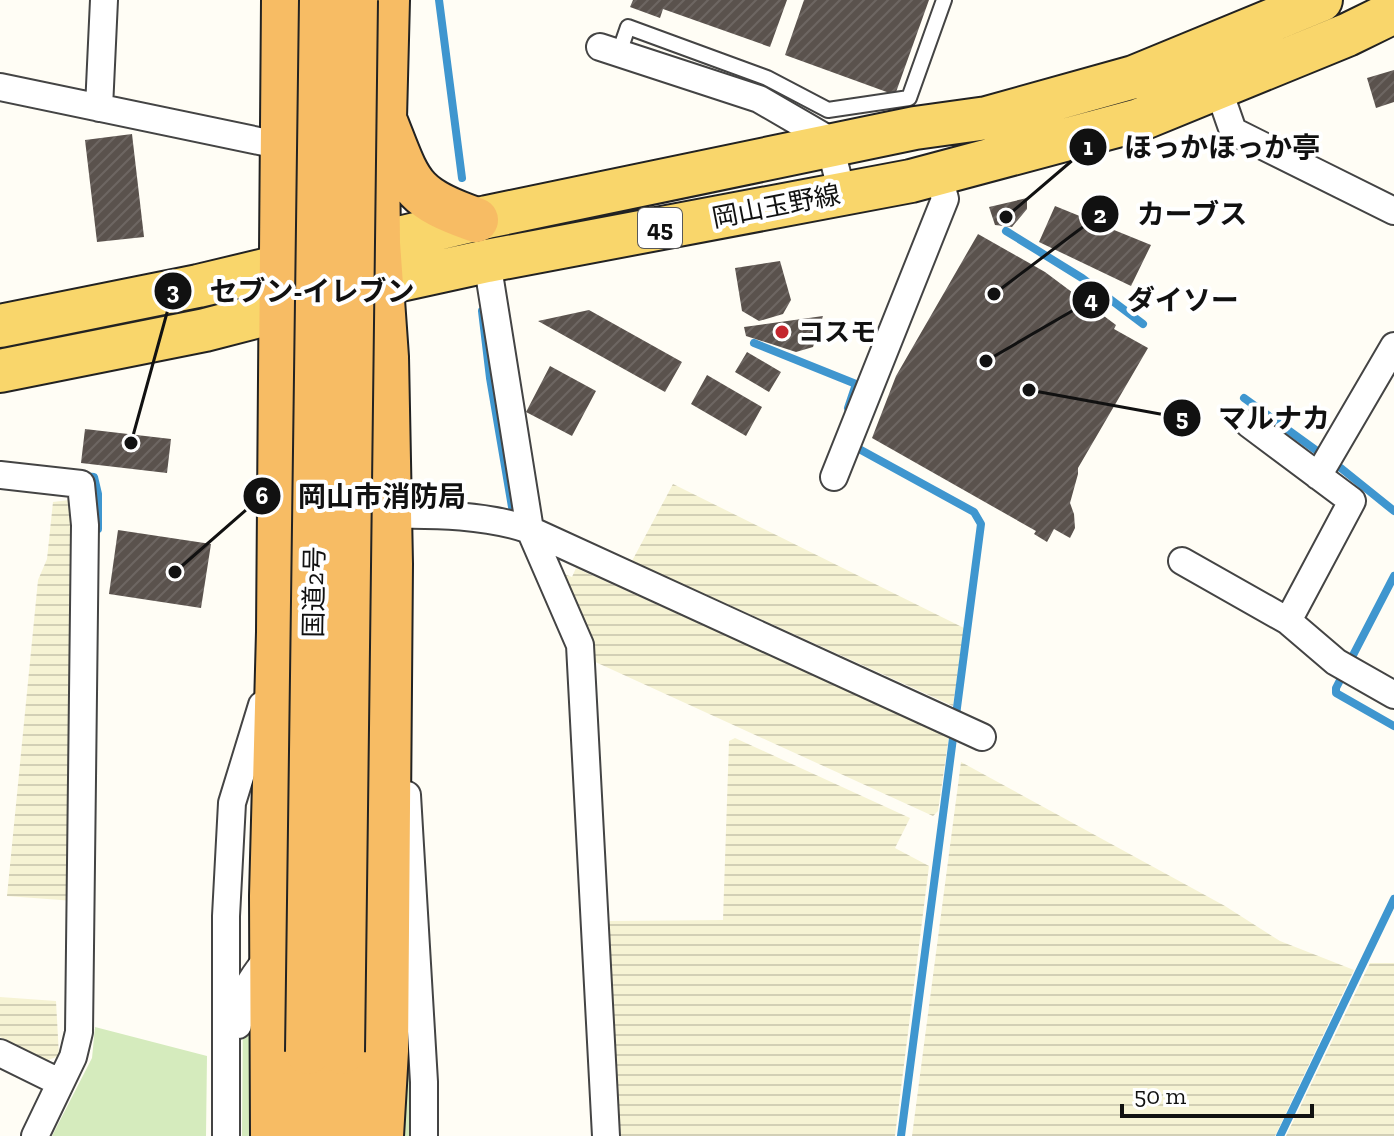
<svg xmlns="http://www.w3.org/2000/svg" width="1394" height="1136" viewBox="0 0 1394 1136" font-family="'Zilla Slab','Noto Sans JP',serif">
	<defs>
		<pattern id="farmland-rules" width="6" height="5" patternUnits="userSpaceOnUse" patternTransform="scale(2)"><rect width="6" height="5" fill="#f6f3d4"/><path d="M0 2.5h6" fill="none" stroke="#d2cfb5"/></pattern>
		<pattern id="building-hatch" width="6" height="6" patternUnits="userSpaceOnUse" patternTransform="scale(2)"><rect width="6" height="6" fill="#5a524d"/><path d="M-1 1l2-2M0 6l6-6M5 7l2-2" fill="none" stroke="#6d6662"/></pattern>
	</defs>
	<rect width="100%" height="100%" fill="#fffdf5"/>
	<!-- farmland -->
	<path fill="url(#farmland-rules)" d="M 673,484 L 964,628 L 953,706 L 632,561 Z
		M 69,500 L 73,509 L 74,901 L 7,896 L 38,580 L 47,559 L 53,502 Z
		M 576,568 L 949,736 L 938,811 L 933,816 L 591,660 L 561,573 L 572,577 Z
		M 735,738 L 910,818 L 895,848 L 929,866 L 895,1136 L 615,1136 L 608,927 L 610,921 L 723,920 L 729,741 Z
		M 961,762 L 1225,906 L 1280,941 L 1354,970 L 1275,1136 L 912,1136 Z
		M 1370,963 L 1394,963 L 1394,1136 L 1286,1136 Z
		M 0,997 L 56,1001 L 59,1056 L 48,1060 L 42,1059 L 0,1037 Z"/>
	<!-- grass -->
	<path fill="#d5ebbd" d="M 401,956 L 414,1067 L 412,1136 L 392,1136 Z
		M 249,998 L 256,1136 L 242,1136 L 243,1008 Z
		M 95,1027 L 207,1056 L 206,1136 L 52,1136 L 92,1058 Z"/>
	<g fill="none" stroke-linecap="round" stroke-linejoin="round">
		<!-- stream -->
		<path stroke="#3f96cf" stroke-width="8" d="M 439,0 L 462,178
			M 1006,231 L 1082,278 L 1143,324
			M 482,311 L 490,378 L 512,507
			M 754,343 L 856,384 L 848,408
			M 1244,398 L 1342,469 L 1394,511
			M 850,444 L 974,512 L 981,524 L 901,1136
			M 84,476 L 94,477 L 98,494 L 98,529
			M 1394,576 L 1336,688 L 1336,693 L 1394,726
			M 1280,1136 L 1394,899"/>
	</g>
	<!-- building -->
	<path fill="url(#building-hatch)" d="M 633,0 L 787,0 L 770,47 L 663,9 L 660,18 L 630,7 Z
		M 804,0 L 929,0 L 895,95 L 785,55 Z
		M 1394,70 L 1394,102 L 1376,108 L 1367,78 Z
		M 132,134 L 144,237 L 97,242 L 85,140 Z
		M 1027,198 L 1027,209 L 1012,227 L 995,225 L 989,207 Z
		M 1055,206 L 1151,245 L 1131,286 L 1039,242 Z
		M 978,234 L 1045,272 L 1116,325 L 1114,329 L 1148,348 L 1078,468 L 1078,474 L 1070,503 L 1074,514 L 1075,528 L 1070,538 L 1054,529 L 1047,542 L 1034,534 L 1036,531 L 872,438 L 896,376 Z
		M 780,261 L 791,300 L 783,314 L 759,321 L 742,311 L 735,268 Z
		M 589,310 L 682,362 L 665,392 L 538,321 Z
		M 823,316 L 813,347 L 796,352 L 746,336 L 744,327 Z
		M 747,352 L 781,372 L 769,392 L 735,372 Z
		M 550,366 L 596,391 L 572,436 L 526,412 Z
		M 707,375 L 762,407 L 746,436 L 691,404 Z
		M 85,429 L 171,439 L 167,473 L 81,463 Z
		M 118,530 L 211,544 L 201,608 L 109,594 Z"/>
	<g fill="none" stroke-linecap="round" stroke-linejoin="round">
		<defs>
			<path id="service" d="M 619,53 L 628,27 L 767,78 L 828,110 L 909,98 L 944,0"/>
			<path id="minor" d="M 600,47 L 759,99 L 821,135 L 830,146 L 842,193
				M 0,87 L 283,146
				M 1218,88 L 1233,131 L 1394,211
				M 99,108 L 104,0
				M 487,261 L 530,530 L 580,645 L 606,1136
				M 1249,424 L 1352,501 L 1288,621
				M 0,475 L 81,484 L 85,525 L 79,1032 L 73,1057 L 35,1136
				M 1318,476 L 1394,346
				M 834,477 L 945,199 L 938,173
				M 390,515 C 435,514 487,515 530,530 L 982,737
				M 1182,561 L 1288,621 L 1336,662 L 1394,695
				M 407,795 L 424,1082 L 424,1136
				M 238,1025 C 239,995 252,977 271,954
				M 0,1053 L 59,1082
				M 226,1136 L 226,916 L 232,803 L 262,705"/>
			<path id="primary" d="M 0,326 L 198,286 L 487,217 L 915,128 L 987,118 L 1134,77 L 1321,0
				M 0,371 L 205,330 L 382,284 L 487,261 L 911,181 L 1139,120 L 1347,35 L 1394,12"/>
			<path id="trunk" d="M 386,124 C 410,185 410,197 476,220
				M 273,1136 L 272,896 L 279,632 L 284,0
				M 307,1136 L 308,1052
				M 341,1136 L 342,1052
				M 381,1136 L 386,1051 L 390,564 L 386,357 L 378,243 L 377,158 L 384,118 L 387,0"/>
		</defs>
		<!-- service casing -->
		<use href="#service" stroke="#444" stroke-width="18"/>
		<!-- minor casing -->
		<use href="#minor" stroke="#444" stroke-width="30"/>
		<!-- primary casing -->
		<use href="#primary" stroke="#222" stroke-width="46"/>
		<!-- trunk casing -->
		<use href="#trunk" stroke="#222" stroke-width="48"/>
		<!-- service -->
		<use href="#service" stroke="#fff" stroke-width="14"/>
		<!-- minor -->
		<use href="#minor" stroke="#fff" stroke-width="26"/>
		<!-- primary -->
		<use href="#primary" stroke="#f9d66b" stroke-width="42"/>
		<!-- trunk -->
		<use href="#trunk" stroke="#f7bc64" stroke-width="44"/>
		<defs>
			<path id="trunk-bridge" d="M 308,1052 L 322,0
				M 342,1052 L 355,0"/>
		</defs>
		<!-- trunk-bridge casing -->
		<use href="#trunk-bridge" stroke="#222" stroke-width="48" stroke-linecap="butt"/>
		<!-- trunk-bridge -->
		<use href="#trunk-bridge" stroke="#f7bc64" stroke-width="44"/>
	</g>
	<!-- markers -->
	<circle fill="#c4262e" stroke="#fff" stroke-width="3" cx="782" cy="332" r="8"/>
	<g text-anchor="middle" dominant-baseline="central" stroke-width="8" stroke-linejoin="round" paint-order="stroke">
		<!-- shield labels -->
		<rect fill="#fff" stroke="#585858" stroke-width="2" x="638" y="208" width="44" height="40" rx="6"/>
		<g font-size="24" font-weight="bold" fill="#111">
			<text x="660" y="228">45</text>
		</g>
		<!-- street labels -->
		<g font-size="26" fill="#111" stroke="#fff">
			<text transform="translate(776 206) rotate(-11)">岡山玉野線</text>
			<text transform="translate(314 592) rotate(-89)">国道2号</text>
		</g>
		<!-- poi labels -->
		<g font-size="26" font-weight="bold" fill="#111" stroke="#fff" text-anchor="start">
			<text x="798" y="332">コスモ</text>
		</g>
	</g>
	<!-- callouts -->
	<path fill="none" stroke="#111" stroke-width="3" d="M1006 217L1088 147M994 294L1100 214M131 443L173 291M986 361L1091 300M1029 390L1182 418M175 572L262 496"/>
	<g fill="#111" stroke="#fff" stroke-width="3">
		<circle cx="1006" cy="217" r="8"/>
		<circle cx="994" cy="294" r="8"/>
		<circle cx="131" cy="443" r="8"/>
		<circle cx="986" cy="361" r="8"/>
		<circle cx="1029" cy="390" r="8"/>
		<circle cx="175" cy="572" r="8"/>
		<circle cx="1088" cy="147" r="20"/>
		<circle cx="1100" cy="214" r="20"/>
		<circle cx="173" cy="291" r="20"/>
		<circle cx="1091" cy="300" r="20"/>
		<circle cx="1182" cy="418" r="20"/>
		<circle cx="262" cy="496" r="20"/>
	</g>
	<g font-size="24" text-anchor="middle" font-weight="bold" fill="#fff">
		<text x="1088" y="155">1</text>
		<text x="1100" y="223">2</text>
		<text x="173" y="299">3</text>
		<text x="1091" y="308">4</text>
		<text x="1182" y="426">5</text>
		<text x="262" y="504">6</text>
	</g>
	<g font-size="28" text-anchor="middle" font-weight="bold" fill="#111" stroke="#fff" stroke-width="8" stroke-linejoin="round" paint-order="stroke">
		<text x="1222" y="157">ほっかほっか亭</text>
		<text x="1192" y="224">カーブス</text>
		<text x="312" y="301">セブン-イレブン</text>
		<text x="1183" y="310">ダイソー</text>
		<text x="1274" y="428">マルナカ</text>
		<text x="382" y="506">岡山市消防局</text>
	</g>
	<!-- scale -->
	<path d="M1122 1104v12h190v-12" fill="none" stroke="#111111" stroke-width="4"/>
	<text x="1134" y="1104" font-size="24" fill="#111111" stroke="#ffffff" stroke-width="6" paint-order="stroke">50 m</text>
</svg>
